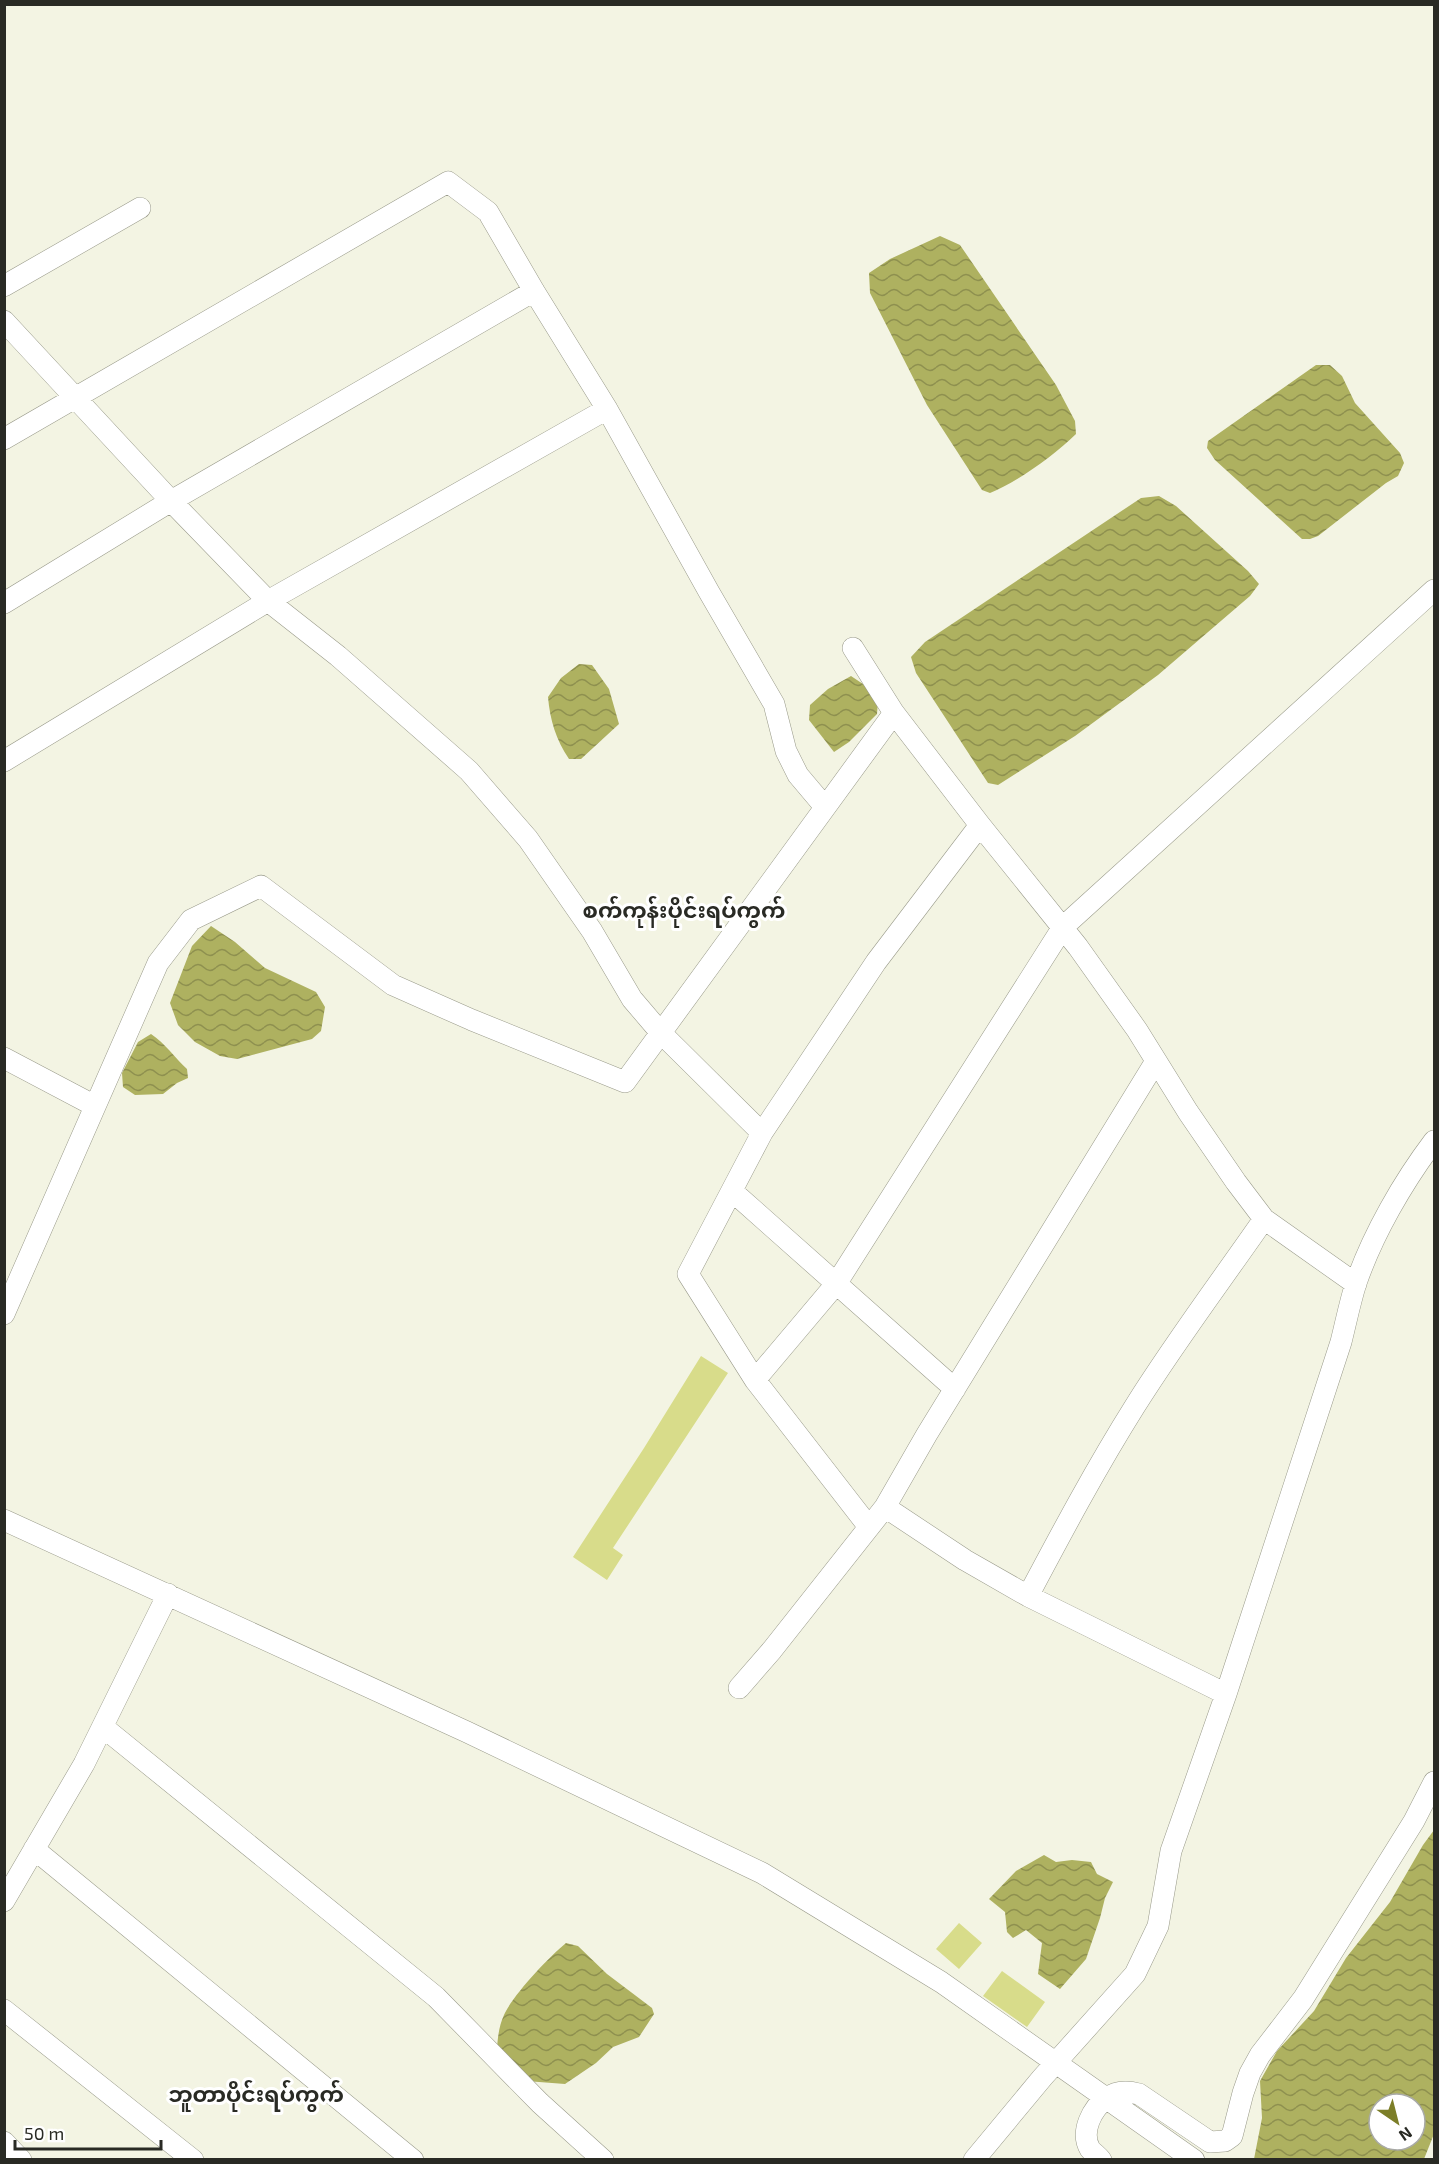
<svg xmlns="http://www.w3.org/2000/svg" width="1439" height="2164" viewBox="0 0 1439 2164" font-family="'Exo 2','Noto Sans Myanmar',sans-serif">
	<defs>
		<pattern id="water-waves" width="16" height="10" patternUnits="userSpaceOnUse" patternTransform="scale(1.5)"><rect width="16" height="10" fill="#aeb160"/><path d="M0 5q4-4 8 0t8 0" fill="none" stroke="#8e904f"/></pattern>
	</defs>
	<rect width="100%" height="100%" fill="#f3f4e3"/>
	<!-- water -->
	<path fill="url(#water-waves)" fill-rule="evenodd" d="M 940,236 L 960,245 L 1056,385 L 1075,421 L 1076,434 C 1053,456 1019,481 990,493 L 982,490 L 927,405 L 870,293 L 869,273 L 890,259 Z
		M 1316,365 L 1330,365 L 1342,376 L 1355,403 L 1400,453 L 1404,463 L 1398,476 L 1386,483 L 1318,536 L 1310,539 L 1302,539 L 1215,460 L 1207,448 L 1208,441 Z
		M 1159,496 L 1176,506 L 1248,571 L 1259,584 L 1250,596 L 1158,675 L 1075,736 L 998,785 L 988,783 L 916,673 L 911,657 L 925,642 L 1141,498 Z
		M 579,664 L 592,665 L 609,689 L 619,724 L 581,759 L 569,759 C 556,740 550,720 548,697 L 561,678 Z
		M 851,676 L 866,686 L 878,701 L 877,714 L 849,742 L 834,752 L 809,720 L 810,705 L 828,689 Z
		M 211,926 L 235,942 L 265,968 L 316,992 L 325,1007 L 321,1031 L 312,1039 L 237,1059 L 220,1056 L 195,1042 L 178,1025 L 170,1003 L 192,946 Z
		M 151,1034 C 165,1043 175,1058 187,1069 L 188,1078 L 177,1083 L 163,1094 L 135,1095 L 123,1087 L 122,1073 L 138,1042 Z
		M 1434,1830 L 1434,2134 L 1424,2159 L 1254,2159 L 1262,2118 L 1260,2081 L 1277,2051 L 1314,2011 L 1346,1958 L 1390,1902 L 1423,1845 ZM 1379,2104 L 1415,2104 L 1415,2140 L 1379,2140 Z
		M 1044,1855 L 1056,1862 L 1072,1860 L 1091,1862 L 1097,1874 L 1113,1882 L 1105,1898 L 1100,1918 L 1086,1959 L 1060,1989 L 1038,1974 L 1042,1943 L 1026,1930 L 1013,1938 L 1007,1932 L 1005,1912 L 989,1899 L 1016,1871 Z
		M 566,1943 L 578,1946 L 607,1974 L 652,2008 L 654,2014 L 639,2037 L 613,2047 L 596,2063 L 565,2084 L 526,2081 L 497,2048 C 498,2036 499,2026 504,2015 C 513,1995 548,1958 566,1943 Z"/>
	<!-- building -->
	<path fill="#d8dc8a" d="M 701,1356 L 728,1373 L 613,1548 L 623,1555 L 607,1580 L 573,1557 L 644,1448 Z
		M 959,1923 L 982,1943 L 959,1969 L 936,1949 Z
		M 1002,1971 L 1045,2002 L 1027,2027 L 983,1996 Z"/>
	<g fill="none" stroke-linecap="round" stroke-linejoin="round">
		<defs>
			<path id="minor" d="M 4,286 L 140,208
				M 4,321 L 171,501 L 268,601 L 338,656 L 469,771 L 528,839 L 592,931 L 632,999 L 661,1033 L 762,1133
				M 4,439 L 448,182 L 488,212 L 534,291 L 607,409 L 709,592 L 774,704 L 786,751 L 798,775 L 825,807
				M 4,603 L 171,501 L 534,291
				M 853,648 L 894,713 L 980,825 L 1078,947 L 1137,1030 L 1188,1112 L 1236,1182 L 1264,1219 L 1356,1284
				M 4,761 L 268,601 L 607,409
				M 4,1058 L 95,1106
				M 732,1191 L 955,1389
				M 4,1314 L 158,963 L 191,920 L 261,886 L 393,985 L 472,1020 L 625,1082 L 894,713
				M 755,1380 L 836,1284 L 1063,927 L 1434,590
				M 885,1507 L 965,1560 L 1028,1596 L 1226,1694
				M 4,1520 L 467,1732 L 762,1873 L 941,1982 L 1194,2160
				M 869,1527 L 755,1380 L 688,1274 L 762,1133 L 876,962 L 980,825
				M 1028,1596 C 1062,1532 1096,1468 1135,1406 C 1175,1342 1221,1281 1264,1219
				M 739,1688 L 772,1650 L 885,1507 L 927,1434 L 1156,1061
				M 103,1727 L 436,1997 L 540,2103 L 603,2160
				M 34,1849 L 413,2160
				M 4,1901 L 84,1764 L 168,1594
				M 4,2010 L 193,2160
				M 4,2142 L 21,2160
				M 974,2160 L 1042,2078 L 1135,1974 L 1158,1926 L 1171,1851 L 1226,1694 L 1341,1342 C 1346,1322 1350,1302 1356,1283 C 1373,1234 1403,1182 1434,1141
				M 1101,2160 C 1098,2156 1093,2153 1090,2149 C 1080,2132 1092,2108 1107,2098 C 1116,2091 1128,2091 1139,2094 L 1210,2142 L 1225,2141 L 1232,2136 L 1243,2093 L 1250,2073 L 1260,2055 L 1303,1999 L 1414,1821 L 1434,1782"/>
		</defs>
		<!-- minor casing -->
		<use href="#minor" stroke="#999a8a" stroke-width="22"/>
		<!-- minor -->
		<use href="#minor" stroke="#fff" stroke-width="21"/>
	</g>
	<g text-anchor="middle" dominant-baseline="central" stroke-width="6" stroke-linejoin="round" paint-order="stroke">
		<!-- quarter labels -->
		<g font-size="22" font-weight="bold" fill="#292a24" stroke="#fff">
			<text x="684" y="909">စက်ကုန်းပိုင်းရပ်ကွက်</text>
			<text x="256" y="2093">ဘူတာပိုင်းရပ်ကွက်</text>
		</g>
	</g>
	<!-- border -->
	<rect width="1439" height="2164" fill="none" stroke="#292a24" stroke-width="12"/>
	<!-- north arrow -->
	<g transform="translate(1397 2122) rotate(145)"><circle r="28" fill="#ffffff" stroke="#a9aaa7" stroke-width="1.5"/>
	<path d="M0-4.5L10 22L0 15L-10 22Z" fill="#7c7e28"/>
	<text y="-9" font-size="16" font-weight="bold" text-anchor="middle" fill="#292a24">N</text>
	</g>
	<!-- scale -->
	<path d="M15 2140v9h146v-9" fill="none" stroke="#292a24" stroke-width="3"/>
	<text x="24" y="2140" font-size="18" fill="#292a24" stroke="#ffffff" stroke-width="4.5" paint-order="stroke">50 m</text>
</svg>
